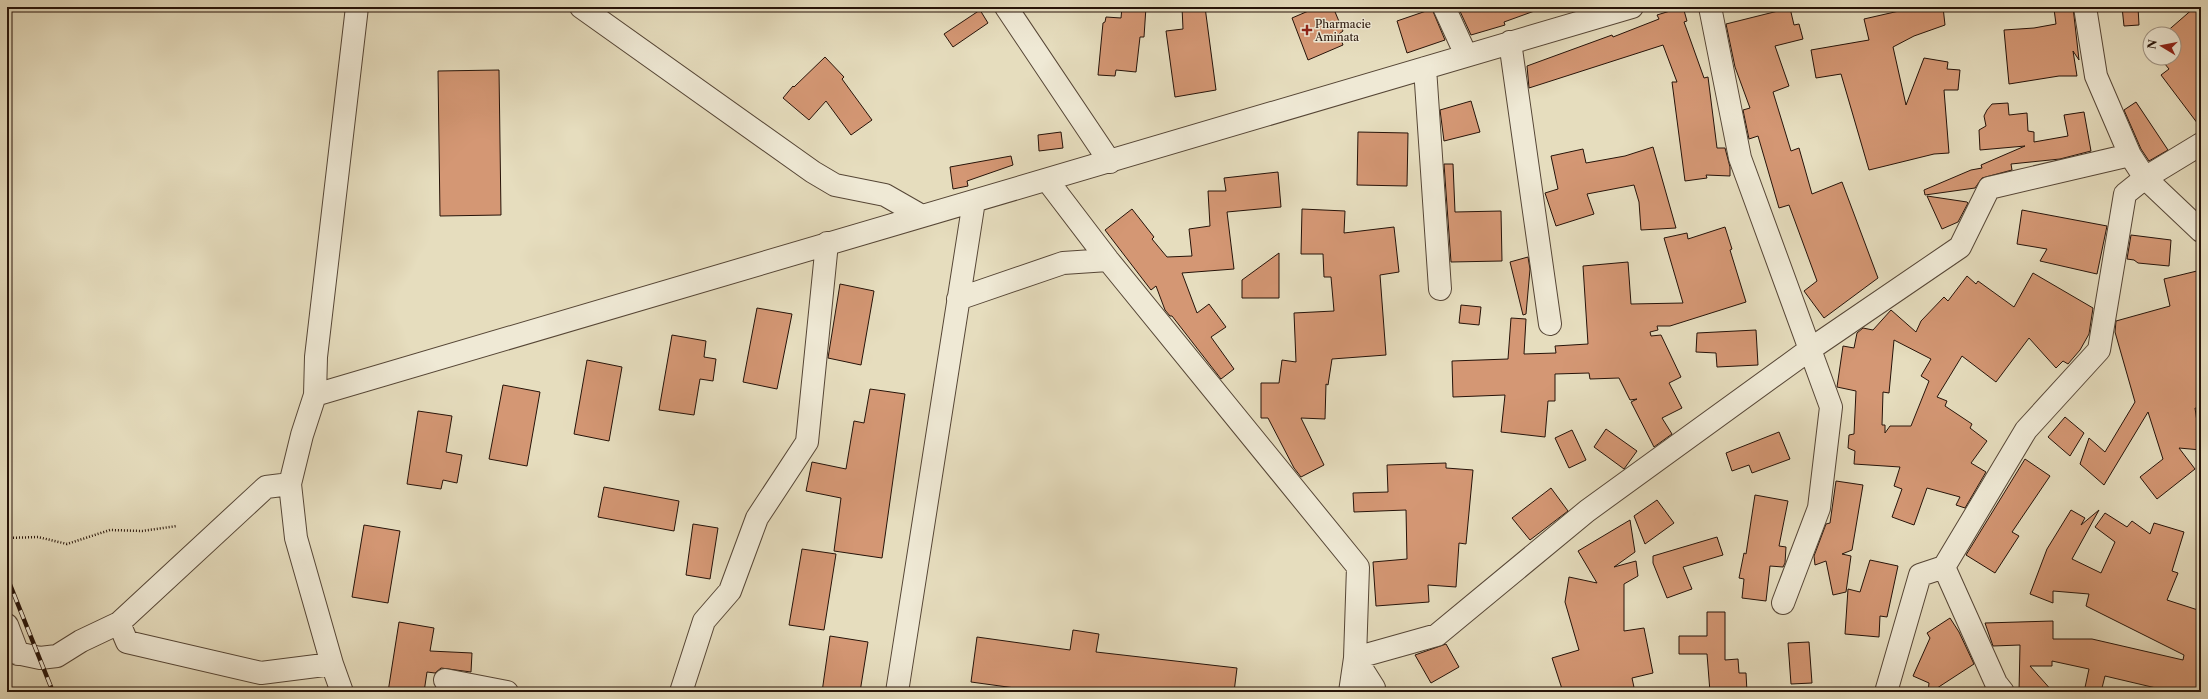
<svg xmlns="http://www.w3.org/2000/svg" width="2208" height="699" viewBox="0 0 2208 699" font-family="'Libre Caslon Text',serif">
	<rect width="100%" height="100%" fill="#e6ddbe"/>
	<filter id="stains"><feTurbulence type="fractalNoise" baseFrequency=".005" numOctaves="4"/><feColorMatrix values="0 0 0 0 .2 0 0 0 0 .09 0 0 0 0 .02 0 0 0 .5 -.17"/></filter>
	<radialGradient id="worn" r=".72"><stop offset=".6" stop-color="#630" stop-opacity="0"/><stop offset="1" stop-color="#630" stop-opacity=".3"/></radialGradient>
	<!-- building -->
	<path fill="#d49774" stroke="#261309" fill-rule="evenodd" d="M 1122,7 L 1146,7 L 1144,37 L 1140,37 L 1136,72 L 1116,70 L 1115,76 L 1098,75 L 1103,23 L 1105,22 L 1106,17 L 1121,18 Z
		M 1182,7 L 1205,7 L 1216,90 L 1175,97 L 1166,31 L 1183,29 Z
		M 1313,7 L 1333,7 L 1343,31 L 1339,34 L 1343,45 L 1308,60 L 1292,18 L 1313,9 Z
		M 1458,7 L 1539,7 L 1540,9 L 1504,22 L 1505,25 L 1471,35 Z
		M 1683,7 L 1687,21 L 1684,22 L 1704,78 L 1708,77 L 1717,148 L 1725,148 L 1730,167 L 1730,176 L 1706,175 L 1707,178 L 1685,181 L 1672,82 L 1677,82 L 1663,45 L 1529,88 L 1527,66 L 1612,35 L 1613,37 L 1659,19 L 1657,15 Z
		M 1897,7 L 1943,7 L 1945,25 L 1914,36 L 1893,47 L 1906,105 L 1924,58 L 1948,62 L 1947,69 L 1960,70 L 1958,90 L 1944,90 L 1949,153 L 1934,154 L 1869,170 L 1841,74 L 1816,78 L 1811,50 L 1869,40 L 1864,19 L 1899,11 Z
		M 2073,7 L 2079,60 L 2073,51 L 2077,76 L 2059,76 L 2009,84 L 2004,30 L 2034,28 L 2056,24 L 2054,9 Z
		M 2122,7 L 2138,7 L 2139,25 L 2124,26 Z
		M 2195,7 L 2201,7 L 2201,128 L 2161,75 L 2169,69 L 2160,58 L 2174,58 L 2174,34 L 2164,34 Z
		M 1790,8 L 1794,25 L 1799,24 L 1803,39 L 1775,46 L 1789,86 L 1773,92 L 1791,151 L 1799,148 L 1812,194 L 1842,182 L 1878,278 L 1824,318 L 1804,291 L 1817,281 L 1789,205 L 1779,208 L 1758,136 L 1749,139 L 1743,110 L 1750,108 L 1735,67 L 1726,24 Z
		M 1432,9 L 1445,40 L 1407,53 L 1397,21 Z
		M 980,10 L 988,23 L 953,47 L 944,34 Z
		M 825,57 L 844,77 L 842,79 L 872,120 L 851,135 L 826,101 L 809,120 L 783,98 L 793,86 L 794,87 Z
		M 499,70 L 501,215 L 440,216 L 438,71 Z
		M 1471,101 L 1480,132 L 1444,141 L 1440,110 Z
		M 2136,102 L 2168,150 L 2149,161 L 2141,149 L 2124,110 Z
		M 2008,103 L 2009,115 L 2027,113 L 2028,131 L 2034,132 L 2034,142 L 2068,136 L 2064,115 L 2084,112 L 2091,151 L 2060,159 L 2011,164 L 2012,170 L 1982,178 L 1975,188 L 1925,195 L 1924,190 L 1971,170 L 1982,168 L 1981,165 L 2025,146 L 1980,150 L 1979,130 L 1986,126 L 1984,116 L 1987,110 L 1992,104 Z
		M 1061,132 L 1063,148 L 1039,151 L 1038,135 Z
		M 1358,132 L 1408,133 L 1407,186 L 1357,185 Z
		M 1653,147 L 1676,228 L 1641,230 L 1639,202 L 1634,185 L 1587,194 L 1594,214 L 1556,226 L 1545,193 L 1558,189 L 1551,156 L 1583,149 L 1586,163 L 1625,156 Z
		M 1011,156 L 1013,165 L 967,181 L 968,186 L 953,189 L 950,167 Z
		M 1444,164 L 1453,164 L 1455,212 L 1501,211 L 1502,261 L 1451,262 Z
		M 1278,172 L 1281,207 L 1227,212 L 1234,269 L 1182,273 L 1197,313 L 1209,304 L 1226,327 L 1211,337 L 1234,369 L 1221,379 L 1172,316 L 1170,316 L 1165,310 L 1156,286 L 1151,290 L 1105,230 L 1132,209 L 1154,237 L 1152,239 L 1167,257 L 1192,256 L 1189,229 L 1210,226 L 1208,191 L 1226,191 L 1224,178 Z
		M 1927,196 L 1967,202 L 1968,203 L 1958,222 L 1942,229 Z
		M 1302,209 L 1345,211 L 1344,233 L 1394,227 L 1399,272 L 1380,275 L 1386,355 L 1332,359 L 1328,385 L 1326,384 L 1325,419 L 1301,418 L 1324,465 L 1301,477 L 1294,468 L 1268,418 L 1261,418 L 1261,383 L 1279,383 L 1282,360 L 1296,362 L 1294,313 L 1334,311 L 1331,277 L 1324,277 L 1323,254 L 1301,254 Z
		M 2022,210 L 2107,226 L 2097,274 L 2040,261 L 2047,249 L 2017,244 Z
		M 1725,227 L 1732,249 L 1730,250 L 1746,302 L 1670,326 L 1657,326 L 1658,330 L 1650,332 L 1651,336 L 1661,335 L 1681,377 L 1669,383 L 1682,408 L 1662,418 L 1672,434 L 1654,447 L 1631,402 L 1637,399 L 1630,400 L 1619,378 L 1590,379 L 1589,373 L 1555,374 L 1555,401 L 1548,401 L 1545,437 L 1501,432 L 1505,395 L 1453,397 L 1452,361 L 1508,359 L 1511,318 L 1526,319 L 1524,354 L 1556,353 L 1555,346 L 1588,344 L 1583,266 L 1628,262 L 1631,304 L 1683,303 L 1664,238 L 1687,233 L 1688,239 Z
		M 2131,235 L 2171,240 L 2169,266 L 2138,263 L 2134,260 L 2127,259 Z
		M 1279,253 L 1279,298 L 1242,298 L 1242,280 Z
		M 1528,257 L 1530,269 L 1526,314 L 1523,315 L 1510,262 Z
		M 2201,270 L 2201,409 L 2195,408 L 2201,450 L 2179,448 L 2195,469 L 2157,499 L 2140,477 L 2163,459 L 2148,412 L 2104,485 L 2080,464 L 2089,438 L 2105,452 L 2135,402 L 2115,332 L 2116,321 L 2170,306 L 2164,279 Z
		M 2033,273 L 2093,308 L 2089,334 L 2080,350 L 2068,364 L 2063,361 L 2056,368 L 2029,338 L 1996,382 L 1962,356 L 1937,397 L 1947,401 L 1945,406 L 1972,424 L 1970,428 L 1987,441 L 1971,463 L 1986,472 L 1965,508 L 1956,505 L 1960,497 L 1927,488 L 1914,525 L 1892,517 L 1902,489 L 1894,486 L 1900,467 L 1854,464 L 1855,451 L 1848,448 L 1849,435 L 1854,434 L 1856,391 L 1837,387 L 1843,346 L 1854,348 L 1857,333 L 1863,328 L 1873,330 L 1891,310 L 1916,332 L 1921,321 L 1944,297 L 1948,301 L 1967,276 L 1976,284 L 1978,281 L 2014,307 ZM 1894,340 L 1931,359 L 1921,376 L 1929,381 L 1911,426 L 1890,426 L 1885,433 L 1885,425 L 1882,425 L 1883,392 L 1889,393 Z
		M 840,284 L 874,291 L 861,365 L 828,358 Z
		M 1461,305 L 1481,307 L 1479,325 L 1459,323 Z
		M 757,308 L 792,314 L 777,389 L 743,382 Z
		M 1756,330 L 1758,365 L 1717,367 L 1716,353 L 1696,352 L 1697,333 Z
		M 672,335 L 706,341 L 704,357 L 716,359 L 713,381 L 700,379 L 694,415 L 659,410 Z
		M 587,360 L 622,367 L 609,441 L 574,434 Z
		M 503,385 L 540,392 L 527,466 L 489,459 Z
		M 870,389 L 905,394 L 882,558 L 834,551 L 841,498 L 806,491 L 812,462 L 846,469 L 854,421 L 864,423 Z
		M 418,411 L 452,416 L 446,452 L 462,455 L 457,483 L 443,480 L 441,489 L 407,484 Z
		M 2065,417 L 2084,433 L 2070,456 L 2048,437 Z
		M 1606,429 L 1637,451 L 1624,469 L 1594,447 Z
		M 1572,430 L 1586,460 L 1569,468 L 1555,438 Z
		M 1779,432 L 1790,459 L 1752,473 L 1749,465 L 1732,471 L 1726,453 Z
		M 2025,459 L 2050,476 L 2012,532 L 2019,536 L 1995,573 L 1966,555 Z
		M 1446,463 L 1446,468 L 1473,470 L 1466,544 L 1459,543 L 1456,587 L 1428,585 L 1429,602 L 1376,606 L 1373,562 L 1407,559 L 1406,510 L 1354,512 L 1353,493 L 1388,492 L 1387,465 Z
		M 1836,481 L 1863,485 L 1852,550 L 1842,554 L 1851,556 L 1846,592 L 1833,595 L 1826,561 L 1815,565 L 1814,556 L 1826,524 L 1830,523 Z
		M 604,487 L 679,501 L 674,531 L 598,517 Z
		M 1551,488 L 1568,511 L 1530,540 L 1512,518 Z
		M 1755,495 L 1788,501 L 1779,546 L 1786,547 L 1785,563 L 1783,567 L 1770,566 L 1766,601 L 1742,598 L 1744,579 L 1739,578 L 1744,553 L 1746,554 Z
		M 1657,500 L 1674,523 L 1645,544 L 1634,516 Z
		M 2071,510 L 2085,518 L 2081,525 L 2099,510 L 2072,559 L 2101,573 L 2115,542 L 2095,527 L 2105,513 L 2127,527 L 2132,521 L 2150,534 L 2154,523 L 2184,532 L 2172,571 L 2178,573 L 2167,600 L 2201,611 L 2201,692 L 2173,692 L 2105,676 L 2101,692 L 2084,692 L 2089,669 L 2052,661 L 2052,666 L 2030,666 L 2053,692 L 2019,692 L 2020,645 L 1993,646 L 1985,623 L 2053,621 L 2053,639 L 2092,639 L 2183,660 L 2184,655 L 2086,606 L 2089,594 L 2053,591 L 2053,603 L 2030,594 L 2047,549 Z
		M 1630,520 L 1635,552 L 1614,567 L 1636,561 L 1638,576 L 1624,584 L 1624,631 L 1644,628 L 1653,673 L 1632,678 L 1635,692 L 1563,692 L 1552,658 L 1579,650 L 1565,602 L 1569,577 L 1597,583 L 1578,551 Z
		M 693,524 L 718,528 L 710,579 L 686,575 Z
		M 364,525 L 400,531 L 388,603 L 352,597 Z
		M 1717,537 L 1723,555 L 1683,567 L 1692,589 L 1667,598 L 1653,563 L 1653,556 Z
		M 802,549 L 836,554 L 824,630 L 789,625 Z
		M 1870,560 L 1898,566 L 1887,617 L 1880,616 L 1879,637 L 1845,634 L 1848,589 L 1860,592 Z
		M 1707,612 L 1725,612 L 1725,660 L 1738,659 L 1739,673 L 1746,673 L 1747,692 L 1710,692 L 1707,654 L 1679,654 L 1679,636 L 1707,636 Z
		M 1950,618 L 1959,632 L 1974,664 L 1931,692 L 1928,692 L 1929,683 L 1913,676 L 1930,638 L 1927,633 Z
		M 399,622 L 434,628 L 430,651 L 472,653 L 471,672 L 441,668 L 435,673 L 427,672 L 424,692 L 388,692 Z
		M 1073,630 L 1099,634 L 1096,652 L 1237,668 L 1234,692 L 1044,692 L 971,682 L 977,637 L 1070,650 Z
		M 830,636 L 868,642 L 860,692 L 822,692 Z
		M 1809,642 L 1812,683 L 1791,684 L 1788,643 Z
		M 1446,644 L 1459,667 L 1431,683 L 1415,655 Z"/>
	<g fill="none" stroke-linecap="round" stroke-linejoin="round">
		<defs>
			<path id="minor" d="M 581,7 L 813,172 L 835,185 L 885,195 L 920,215
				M 1006,7 L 1110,162
				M 1444,7 L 1466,55
				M 1710,7 L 1740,158 L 1831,407 L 1819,508 L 1783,603
				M 2085,7 L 2096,76 L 2130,155 L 2145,178 L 2201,231
				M 1510,42 L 1550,324
				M 1425,68 L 1440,289
				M 1047,180 L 1108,260 L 1358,567 L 1355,658 L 1350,692
				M 958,299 L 1063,263 L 1108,260
				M 315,395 L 316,357 L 357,7
				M 119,623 L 127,642 L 261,673 L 332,664
				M 7,625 L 18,654
				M 7,651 L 40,658 L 57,656 L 81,641 L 119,623 L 266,487 L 290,484
				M 445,680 L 507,692
				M 342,692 L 332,664 L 296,538 L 290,484 L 302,435 L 315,395 L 1632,7
				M 681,692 L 704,621 L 730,591 L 757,518 L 807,442 L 827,243
				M 897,692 L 974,201
				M 1374,692 L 1374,688 L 1355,658 L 1437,635 L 1587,511 L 1809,350 L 1960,247 L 1989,188 L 2130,155
				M 1886,692 L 1920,575 L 1944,567
				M 2003,692 L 1996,683 L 1944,567 L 2026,430 L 2099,350 L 2125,194 L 2145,178 L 2201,144"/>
		</defs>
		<!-- minor casing -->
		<use href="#minor" stroke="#564636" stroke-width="24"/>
		<!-- path -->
		<path stroke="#261309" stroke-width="2.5" stroke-dasharray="1 2" stroke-linecap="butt" d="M 7,538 L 38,537 L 67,544 L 110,530 L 142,531 L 177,526"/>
		<!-- minor -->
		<use href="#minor" stroke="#efe9d5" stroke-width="22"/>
		<defs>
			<path id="rail" d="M 7,577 L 53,692"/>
		</defs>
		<!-- rail casing -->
		<use href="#rail" stroke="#261309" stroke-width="4.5"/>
		<!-- rail -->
		<use href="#rail" stroke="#efe9d5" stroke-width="3" stroke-dasharray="9" stroke-linecap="butt"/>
	</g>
	<!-- markers -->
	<path fill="#8f2418" stroke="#efe9d5" stroke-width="1.5" d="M1305 24h4v4h4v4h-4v4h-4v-4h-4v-4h4z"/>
	<g text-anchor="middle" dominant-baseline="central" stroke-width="3" stroke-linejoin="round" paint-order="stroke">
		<!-- poi labels -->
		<g font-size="11" fill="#261309" stroke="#efe9d5" text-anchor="start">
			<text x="1315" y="24">Pharmacie<tspan x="1315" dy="13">Aminata</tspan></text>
		</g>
	</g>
	<!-- margin -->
	<rect width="2208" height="699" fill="none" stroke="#e6ddbe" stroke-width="24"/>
	<rect x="8" y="8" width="2192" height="683" fill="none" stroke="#261309" stroke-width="2"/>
	<rect x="12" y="12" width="2184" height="675" fill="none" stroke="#261309"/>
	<!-- north arrow -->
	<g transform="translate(2162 46) rotate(280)"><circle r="19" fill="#efe9d5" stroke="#9f9383"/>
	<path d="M0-3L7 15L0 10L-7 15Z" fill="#8f2418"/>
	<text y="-6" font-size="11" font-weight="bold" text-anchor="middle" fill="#261309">N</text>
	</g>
	<rect width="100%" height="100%" filter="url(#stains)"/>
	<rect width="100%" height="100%" fill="url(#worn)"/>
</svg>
